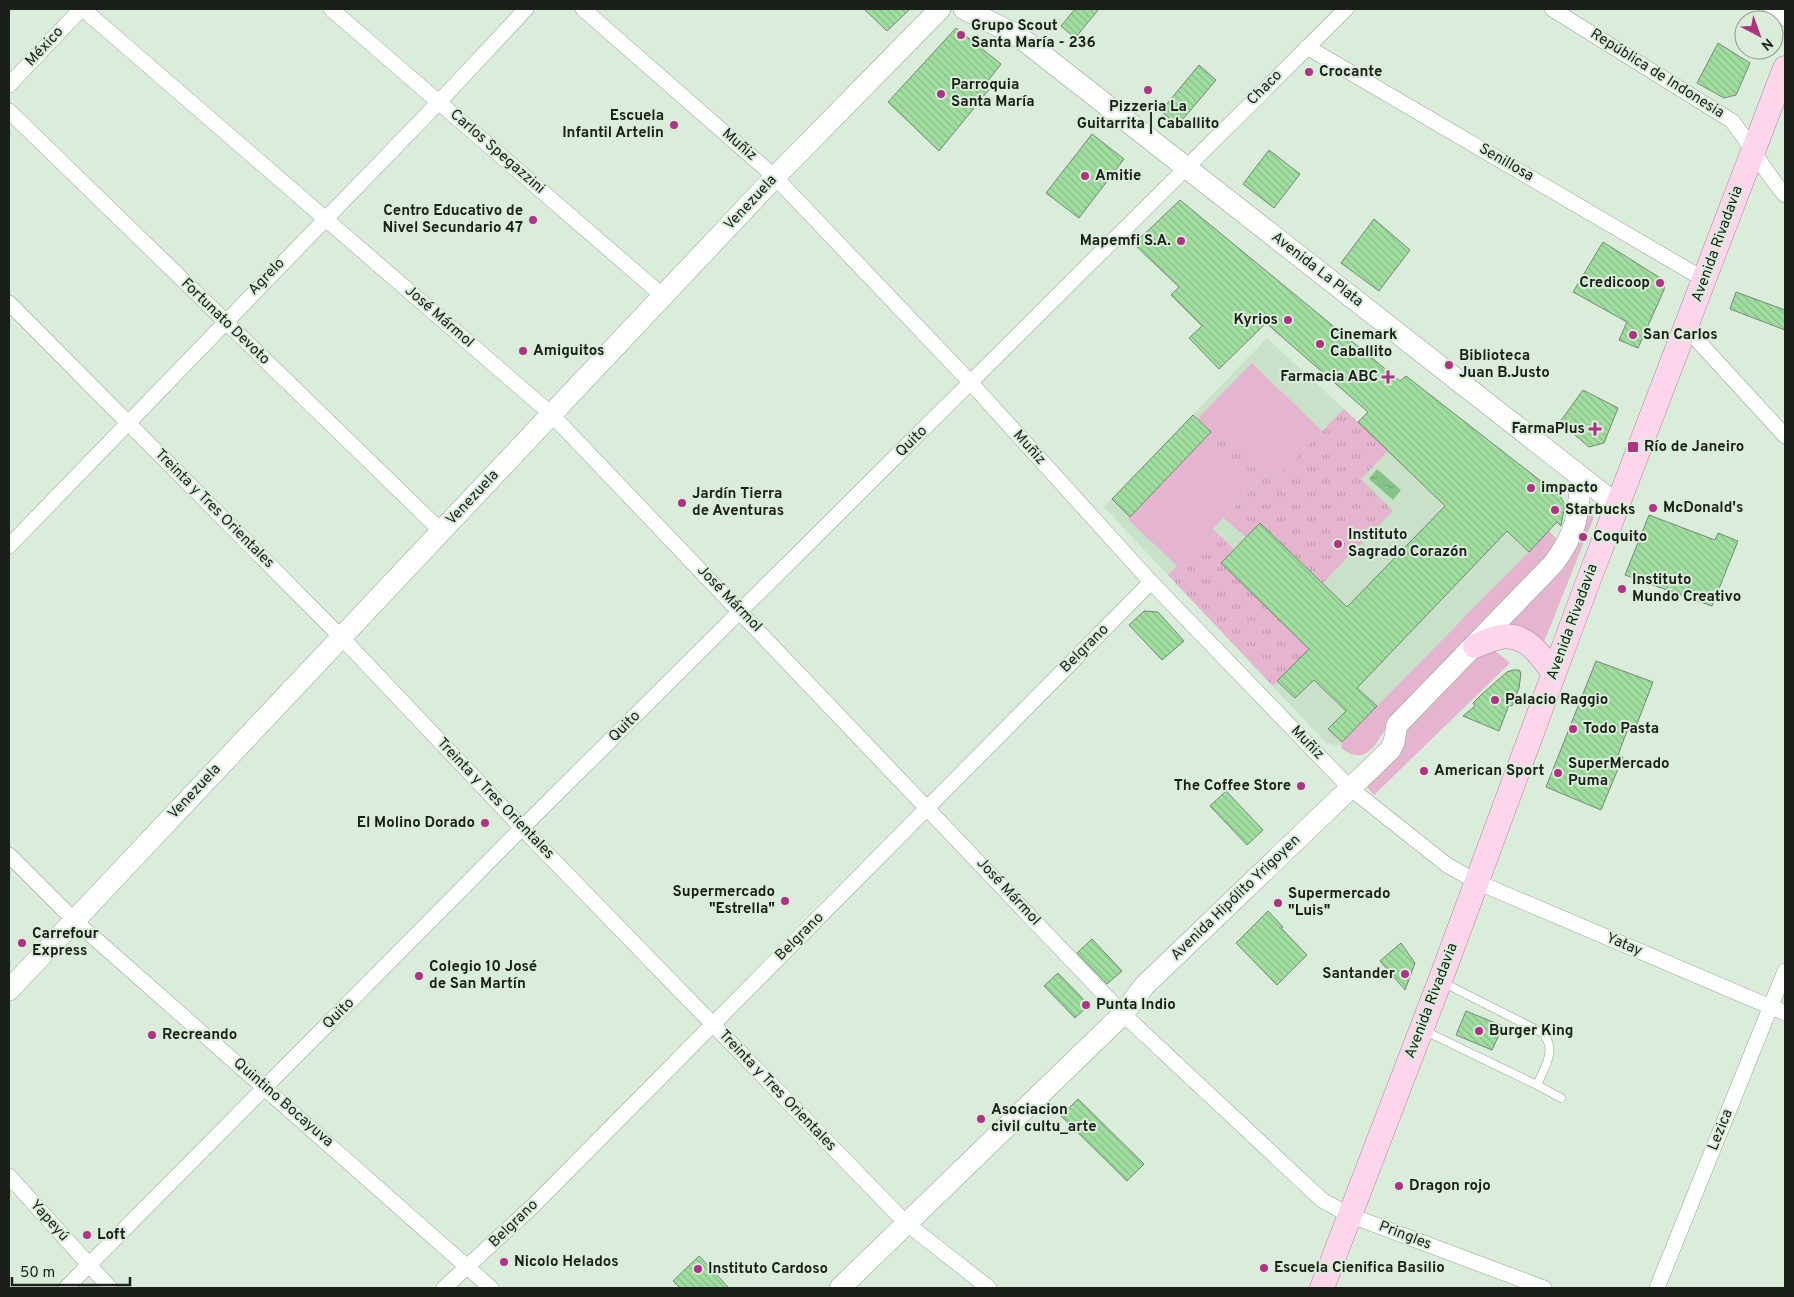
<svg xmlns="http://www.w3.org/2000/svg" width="1794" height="1297" viewBox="0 0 1794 1297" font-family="Overpass,sans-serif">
	<defs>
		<pattern id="grass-tufts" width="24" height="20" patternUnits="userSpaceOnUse" patternTransform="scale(1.25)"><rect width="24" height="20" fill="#e5b4ce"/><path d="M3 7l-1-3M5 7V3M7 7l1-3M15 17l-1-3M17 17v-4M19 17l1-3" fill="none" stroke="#c49ab0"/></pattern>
		<pattern id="water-ripples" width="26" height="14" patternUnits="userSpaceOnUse" patternTransform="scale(1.25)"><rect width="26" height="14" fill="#86c386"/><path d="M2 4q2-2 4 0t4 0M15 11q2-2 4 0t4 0" fill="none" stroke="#73a773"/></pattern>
		<pattern id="building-back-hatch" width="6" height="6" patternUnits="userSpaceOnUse" patternTransform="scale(1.25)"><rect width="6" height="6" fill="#a0dea0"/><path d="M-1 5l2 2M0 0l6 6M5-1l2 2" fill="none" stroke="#89be89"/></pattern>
	</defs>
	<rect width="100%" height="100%" fill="#daecda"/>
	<!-- built -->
	<path fill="#c9e1c9" d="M 1267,338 L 1358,422 L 1406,376 L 1504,452 L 1480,477 L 1544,536 L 1339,746 L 1326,743 L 1104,507 Z"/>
	<!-- grass -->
	<path fill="url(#grass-tufts)" d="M 1344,409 L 1388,451 L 1361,479 L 1393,511 L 1323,583 L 1260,523 L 1246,537 L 1224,518 L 1257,483 L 1208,436 L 1211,432 L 1197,419 L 1202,414 L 1272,482 Z
		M 1213,529 L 1234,549 L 1221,563 L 1317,656 L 1299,659 L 1273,686 L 1168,575 Z"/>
	<!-- park -->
	<path fill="#e5b4ce" d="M 1252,363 L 1322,431 L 1272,482 L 1202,414 Z
		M 1208,436 L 1257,483 L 1177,566 L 1128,519 Z
		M 1585,510 L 1594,517 L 1544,642 L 1527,630 L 1502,625 Z
		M 1549,531 L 1562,544 L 1390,722 C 1376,742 1368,768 1341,748 L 1342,742 Z
		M 1494,650 L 1510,663 L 1374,795 L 1367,787 L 1406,731 L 1483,652 Z"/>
	<!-- water -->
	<path fill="url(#water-ripples)" d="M 1377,469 L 1401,490 L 1393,500 L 1369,479 Z"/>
	<!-- building -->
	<path fill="url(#building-back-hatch)" stroke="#787" d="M 864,9 L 910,9 L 887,31 Z
		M 1075,9 L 1099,9 L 1075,38 L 1061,26 Z
		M 956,28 L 1001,64 L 987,82 L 992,86 L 939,151 L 888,102 Z
		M 1718,43 L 1750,63 L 1736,95 L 1724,98 L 1697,83 Z
		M 1199,65 L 1216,80 L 1178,125 L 1161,111 Z
		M 1092,134 L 1124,159 L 1079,218 L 1046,193 Z
		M 1269,150 L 1300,174 L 1274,208 L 1243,184 Z
		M 1180,200 L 1400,381 L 1406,376 L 1560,496 L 1565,505 L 1561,526 L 1557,522 L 1529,552 L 1507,531 L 1357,688 L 1377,706 L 1342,742 L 1328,729 L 1346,711 L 1314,680 L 1295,698 L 1277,681 L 1309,649 L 1221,563 L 1260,523 L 1347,607 L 1445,506 L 1358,422 L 1368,412 L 1266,323 L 1219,369 L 1189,338 L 1202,326 L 1171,295 L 1179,287 L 1134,244 Z
		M 1374,219 L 1410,250 L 1379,291 L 1341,263 Z
		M 1603,242 L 1665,281 L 1664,290 L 1638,348 L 1619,340 L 1627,322 L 1573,292 Z
		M 1736,292 L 1785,310 L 1785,330 L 1730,309 Z
		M 1583,390 L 1618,408 L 1604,443 L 1589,447 L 1560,422 Z
		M 1193,415 L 1211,432 L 1130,517 L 1112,499 Z
		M 1649,515 L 1715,540 L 1718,533 L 1738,541 L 1712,606 L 1625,575 Z
		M 1144,611 L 1158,612 L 1184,641 L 1162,660 L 1129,625 Z
		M 1596,661 L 1653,682 L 1635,729 L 1629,726 L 1618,755 L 1623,757 L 1601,810 L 1546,787 Z
		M 1513,670 L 1519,670 L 1521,673 L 1519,688 L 1512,706 L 1509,705 L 1499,731 L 1463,716 L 1475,706 L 1473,703 L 1482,694 L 1507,672 Z
		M 1226,791 L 1263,830 L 1247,845 L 1210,806 Z
		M 1268,911 L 1283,927 L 1281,928 L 1307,955 L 1277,985 L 1236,943 Z
		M 1092,939 L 1122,971 L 1107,984 L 1077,953 Z
		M 1401,943 L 1415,963 L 1405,990 L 1380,961 Z
		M 1058,973 L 1089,1005 L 1075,1018 L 1044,986 Z
		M 1466,1011 L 1503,1026 L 1492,1050 L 1456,1035 Z
		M 1078,1099 L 1144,1164 L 1127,1181 L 1061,1116 Z
		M 699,1256 L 729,1288 L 680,1288 L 673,1281 Z"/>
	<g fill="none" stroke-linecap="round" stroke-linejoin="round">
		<defs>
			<path id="lane" d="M 1423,1030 L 1537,1085 C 1545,1066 1557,1051 1543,1033 L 1442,982
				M 1537,1085 L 1561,1098"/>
			<path id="street" d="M 83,9 L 551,414 L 1123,1014 L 1322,1200 L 1349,1215 L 1544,1288
				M 331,9 L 663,296
				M 583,9 L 775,177 L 971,383 L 1151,582 L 1350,788 L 1447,865 L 1477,882 L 1785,1013
				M 1552,9 L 1732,121 C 1751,145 1765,173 1785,195
				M 1772,9 L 1785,18
				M 1307,47 L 1705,280
				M 9,85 L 81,9
				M 9,111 L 441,531
				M 9,303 L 341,637 L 522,828 L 906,1223 L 989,1288
				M 1687,329 L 1785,436
				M 9,546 L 439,102 L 526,9
				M 9,855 L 74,920 L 491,1288
				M 9,1176 L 110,1288
				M 66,1288 L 522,828 L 1346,9
				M 444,1288 L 534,1205 L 1151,582
				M 1657,1288 L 1785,971"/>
			<path id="secondary" d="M 964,9 L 1017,35 L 1617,505
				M 9,990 L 775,177 L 940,9
				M 840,1288 L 1123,1014 L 1144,986 L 1390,750 L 1394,742 L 1397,725 L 1553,564 C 1577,532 1578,517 1581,478"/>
			<path id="primary" d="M 1475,646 C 1483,643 1493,638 1501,637 C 1526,632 1542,657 1554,674
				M 1322,1288 L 1440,981 L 1586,587 L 1785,68"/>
		</defs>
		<!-- lane casing -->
		<use href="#lane" stroke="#93a492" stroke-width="9"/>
		<!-- street casing -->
		<use href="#street" stroke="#93a492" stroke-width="16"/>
		<!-- secondary casing -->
		<use href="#secondary" stroke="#93a492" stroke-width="22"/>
		<!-- primary casing -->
		<use href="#primary" stroke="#ae849a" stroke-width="25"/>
		<!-- lane -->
		<use href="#lane" stroke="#fff" stroke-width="8"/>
		<!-- street -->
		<use href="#street" stroke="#fff" stroke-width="15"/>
		<!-- secondary -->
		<use href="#secondary" stroke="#fff" stroke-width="21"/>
		<!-- primary -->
		<use href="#primary" stroke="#fed6ec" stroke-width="24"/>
	</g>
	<!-- markers -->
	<g fill="#af3283" stroke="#daecda" stroke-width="2">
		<circle cx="961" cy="35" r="5"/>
		<circle cx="1309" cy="72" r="5"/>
		<circle cx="1148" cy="90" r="5"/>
		<circle cx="941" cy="94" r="5"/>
		<circle cx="674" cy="125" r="5"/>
		<circle cx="1085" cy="176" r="5"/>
		<circle cx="533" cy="220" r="5"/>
		<circle cx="1181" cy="241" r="5"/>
		<circle cx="1660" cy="283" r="5"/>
		<circle cx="1288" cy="320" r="5"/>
		<circle cx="1633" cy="335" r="5"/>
		<circle cx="1320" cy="344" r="5"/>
		<circle cx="523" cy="351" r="5"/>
		<circle cx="1449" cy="365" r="5"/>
		<path d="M1385.5 369.5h5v5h5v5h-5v5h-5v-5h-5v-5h5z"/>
		<path d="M1592.5 421.5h5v5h5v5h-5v5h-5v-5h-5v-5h5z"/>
		<rect x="1627" y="441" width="12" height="12" rx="2.5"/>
		<circle cx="1531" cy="488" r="5"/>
		<circle cx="682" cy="503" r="5"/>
		<circle cx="1653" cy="508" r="5"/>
		<circle cx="1555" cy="510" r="5"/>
		<circle cx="1583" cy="537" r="5"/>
		<circle cx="1338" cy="544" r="5"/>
		<circle cx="1622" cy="589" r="5"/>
		<circle cx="1495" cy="700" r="5"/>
		<circle cx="1573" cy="729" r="5"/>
		<circle cx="1424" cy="771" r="5"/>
		<circle cx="1558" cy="773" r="5"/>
		<circle cx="1301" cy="786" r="5"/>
		<circle cx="485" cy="823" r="5"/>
		<circle cx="785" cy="901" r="5"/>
		<circle cx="1278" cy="903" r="5"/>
		<circle cx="22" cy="943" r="5"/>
		<circle cx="1405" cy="974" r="5"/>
		<circle cx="419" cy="976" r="5"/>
		<circle cx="1086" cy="1005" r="5"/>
		<circle cx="1479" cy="1031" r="5"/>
		<circle cx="152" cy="1035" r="5"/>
		<circle cx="981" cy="1119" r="5"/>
		<circle cx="1399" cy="1186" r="5"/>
		<circle cx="87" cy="1235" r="5"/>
		<circle cx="504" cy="1262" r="5"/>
		<circle cx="1264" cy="1268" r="5"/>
		<circle cx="698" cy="1269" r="5"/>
	</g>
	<g text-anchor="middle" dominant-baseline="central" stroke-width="4" stroke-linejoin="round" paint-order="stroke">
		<!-- poi labels -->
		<g font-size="15" font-weight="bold" fill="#1a2019" stroke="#daecda" text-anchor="start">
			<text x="971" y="26">Grupo Scout<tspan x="971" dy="17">Santa María - 236</tspan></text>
			<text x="1319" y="72">Crocante</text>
			<text x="951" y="85">Parroquia<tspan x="951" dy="17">Santa María</tspan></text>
			<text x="1148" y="107" text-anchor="middle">Pizzeria La<tspan x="1148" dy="17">Guitarrita | Caballito</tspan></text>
			<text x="664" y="116" text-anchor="end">Escuela<tspan x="664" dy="17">Infantil Artelin</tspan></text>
			<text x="1095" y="176">Amitie</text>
			<text x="523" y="211" text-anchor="end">Centro Educativo de<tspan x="523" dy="17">Nivel Secundario 47</tspan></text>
			<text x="1171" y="241" text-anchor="end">Mapemfi S.A.</text>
			<text x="1650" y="283" text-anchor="end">Credicoop</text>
			<text x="1278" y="320" text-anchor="end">Kyrios</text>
			<text x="1330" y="335">Cinemark<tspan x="1330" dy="17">Caballito</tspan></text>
			<text x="1643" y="335">San Carlos</text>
			<text x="533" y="351">Amiguitos</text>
			<text x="1459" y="356">Biblioteca<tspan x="1459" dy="17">Juan B.Justo</tspan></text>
			<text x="1378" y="377" text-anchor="end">Farmacia ABC</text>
			<text x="1585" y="429" text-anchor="end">FarmaPlus</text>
			<text x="1644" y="447">Río de Janeiro</text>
			<text x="1541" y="488">impacto</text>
			<text x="692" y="494">Jardín Tierra<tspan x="692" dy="17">de Aventuras</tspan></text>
			<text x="1663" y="508">McDonald's</text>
			<text x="1565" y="510">Starbucks</text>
			<text x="1348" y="535">Instituto<tspan x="1348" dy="17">Sagrado Corazón</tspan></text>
			<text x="1593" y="537">Coquito</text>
			<text x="1632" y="580">Instituto<tspan x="1632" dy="17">Mundo Creativo</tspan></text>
			<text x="1505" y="700">Palacio Raggio</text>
			<text x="1583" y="729">Todo Pasta</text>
			<text x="1568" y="764">SuperMercado<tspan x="1568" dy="17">Puma</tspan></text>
			<text x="1434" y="771">American Sport</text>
			<text x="1291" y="786" text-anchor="end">The Coffee Store</text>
			<text x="475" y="823" text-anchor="end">El Molino Dorado</text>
			<text x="775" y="892" text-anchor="end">Supermercado<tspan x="775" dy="17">"Estrella"</tspan></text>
			<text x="1288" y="894">Supermercado<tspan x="1288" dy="17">"Luis"</tspan></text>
			<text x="32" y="934">Carrefour<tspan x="32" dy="17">Express</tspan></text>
			<text x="429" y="967">Colegio 10 José<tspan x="429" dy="17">de San Martín</tspan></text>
			<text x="1395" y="974" text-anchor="end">Santander</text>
			<text x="1096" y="1005">Punta Indio</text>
			<text x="1489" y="1031">Burger King</text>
			<text x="162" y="1035">Recreando</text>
			<text x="991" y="1110">Asociacion<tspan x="991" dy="17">civil cultu_arte</tspan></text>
			<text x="1409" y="1186">Dragon rojo</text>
			<text x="97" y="1235">Loft</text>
			<text x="514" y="1262">Nicolo Helados</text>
			<text x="1274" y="1268">Escuela Cienifica Basilio</text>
			<text x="708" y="1269">Instituto Cardoso</text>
		</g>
		<!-- street labels -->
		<g font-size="15" fill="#1a2019" stroke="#daecda">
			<text transform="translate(45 47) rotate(-47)">México</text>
			<text transform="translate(1657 74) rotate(32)">República de Indonesia</text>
			<text transform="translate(1265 88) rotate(-45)">Chaco</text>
			<text transform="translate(739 145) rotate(41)">Muñiz</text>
			<text transform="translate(497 152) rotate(41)">Carlos Spegazzini</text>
			<text transform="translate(1506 163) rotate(30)">Senillosa</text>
			<text transform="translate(751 203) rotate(-47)">Venezuela</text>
			<text transform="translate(1718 244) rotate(-70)">Avenida Rivadavia</text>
			<text transform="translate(1317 270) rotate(38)">Avenida La Plata</text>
			<text transform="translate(267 277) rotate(-46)">Agrelo</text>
			<text transform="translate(439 317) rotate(41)">José Mármol</text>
			<text transform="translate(225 322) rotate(44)">Fortunato Devoto</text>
			<text transform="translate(912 442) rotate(-45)">Quito</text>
			<text transform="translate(1029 448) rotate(48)">Muñiz</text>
			<text transform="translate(473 498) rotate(-47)">Venezuela</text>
			<text transform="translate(214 509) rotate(45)">Treinta y Tres Orientales</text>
			<text transform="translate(729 599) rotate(46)">José Mármol</text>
			<text transform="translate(1573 622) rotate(-70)">Avenida Rivadavia</text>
			<text transform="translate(1085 649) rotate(-45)">Belgrano</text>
			<text transform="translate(625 727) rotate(-45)">Quito</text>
			<text transform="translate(1307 743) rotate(46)">Muñiz</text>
			<text transform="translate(195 792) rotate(-47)">Venezuela</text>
			<text transform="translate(495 799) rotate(46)">Treinta y Tres Orientales</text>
			<text transform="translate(1008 892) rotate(47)">José Mármol</text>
			<text transform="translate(1236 898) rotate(-44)">Avenida Hipólito Yrigoyen</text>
			<text transform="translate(800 937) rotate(-45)">Belgrano</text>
			<text transform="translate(1624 945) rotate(23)">Yatay</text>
			<text transform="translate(1432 1001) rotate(-69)">Avenida Rivadavia</text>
			<text transform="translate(339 1014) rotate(-45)">Quito</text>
			<text transform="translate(777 1091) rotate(46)">Treinta y Tres Orientales</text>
			<text transform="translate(283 1103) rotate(41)">Quintino Bocayuva</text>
			<text transform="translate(1721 1130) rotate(-68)">Lezica</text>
			<text transform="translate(49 1221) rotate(48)">Yapeyú</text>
			<text transform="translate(514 1224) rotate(-44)">Belgrano</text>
			<text transform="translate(1405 1236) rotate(21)">Pringles</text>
		</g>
	</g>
	<!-- border -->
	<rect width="1794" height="1297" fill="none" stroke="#1a2019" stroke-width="20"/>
	<!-- north arrow -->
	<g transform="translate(1759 35) rotate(139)"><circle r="24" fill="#daecda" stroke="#8d9a8d"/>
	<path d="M0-4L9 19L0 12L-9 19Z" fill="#af3283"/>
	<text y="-8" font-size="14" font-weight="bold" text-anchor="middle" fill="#1a2019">N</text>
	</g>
	<!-- scale -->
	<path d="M12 1277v8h118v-8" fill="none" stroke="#1a2019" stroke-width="2.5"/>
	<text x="20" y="1277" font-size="15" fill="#1a2019" stroke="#daecda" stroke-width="4" paint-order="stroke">50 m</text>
</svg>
